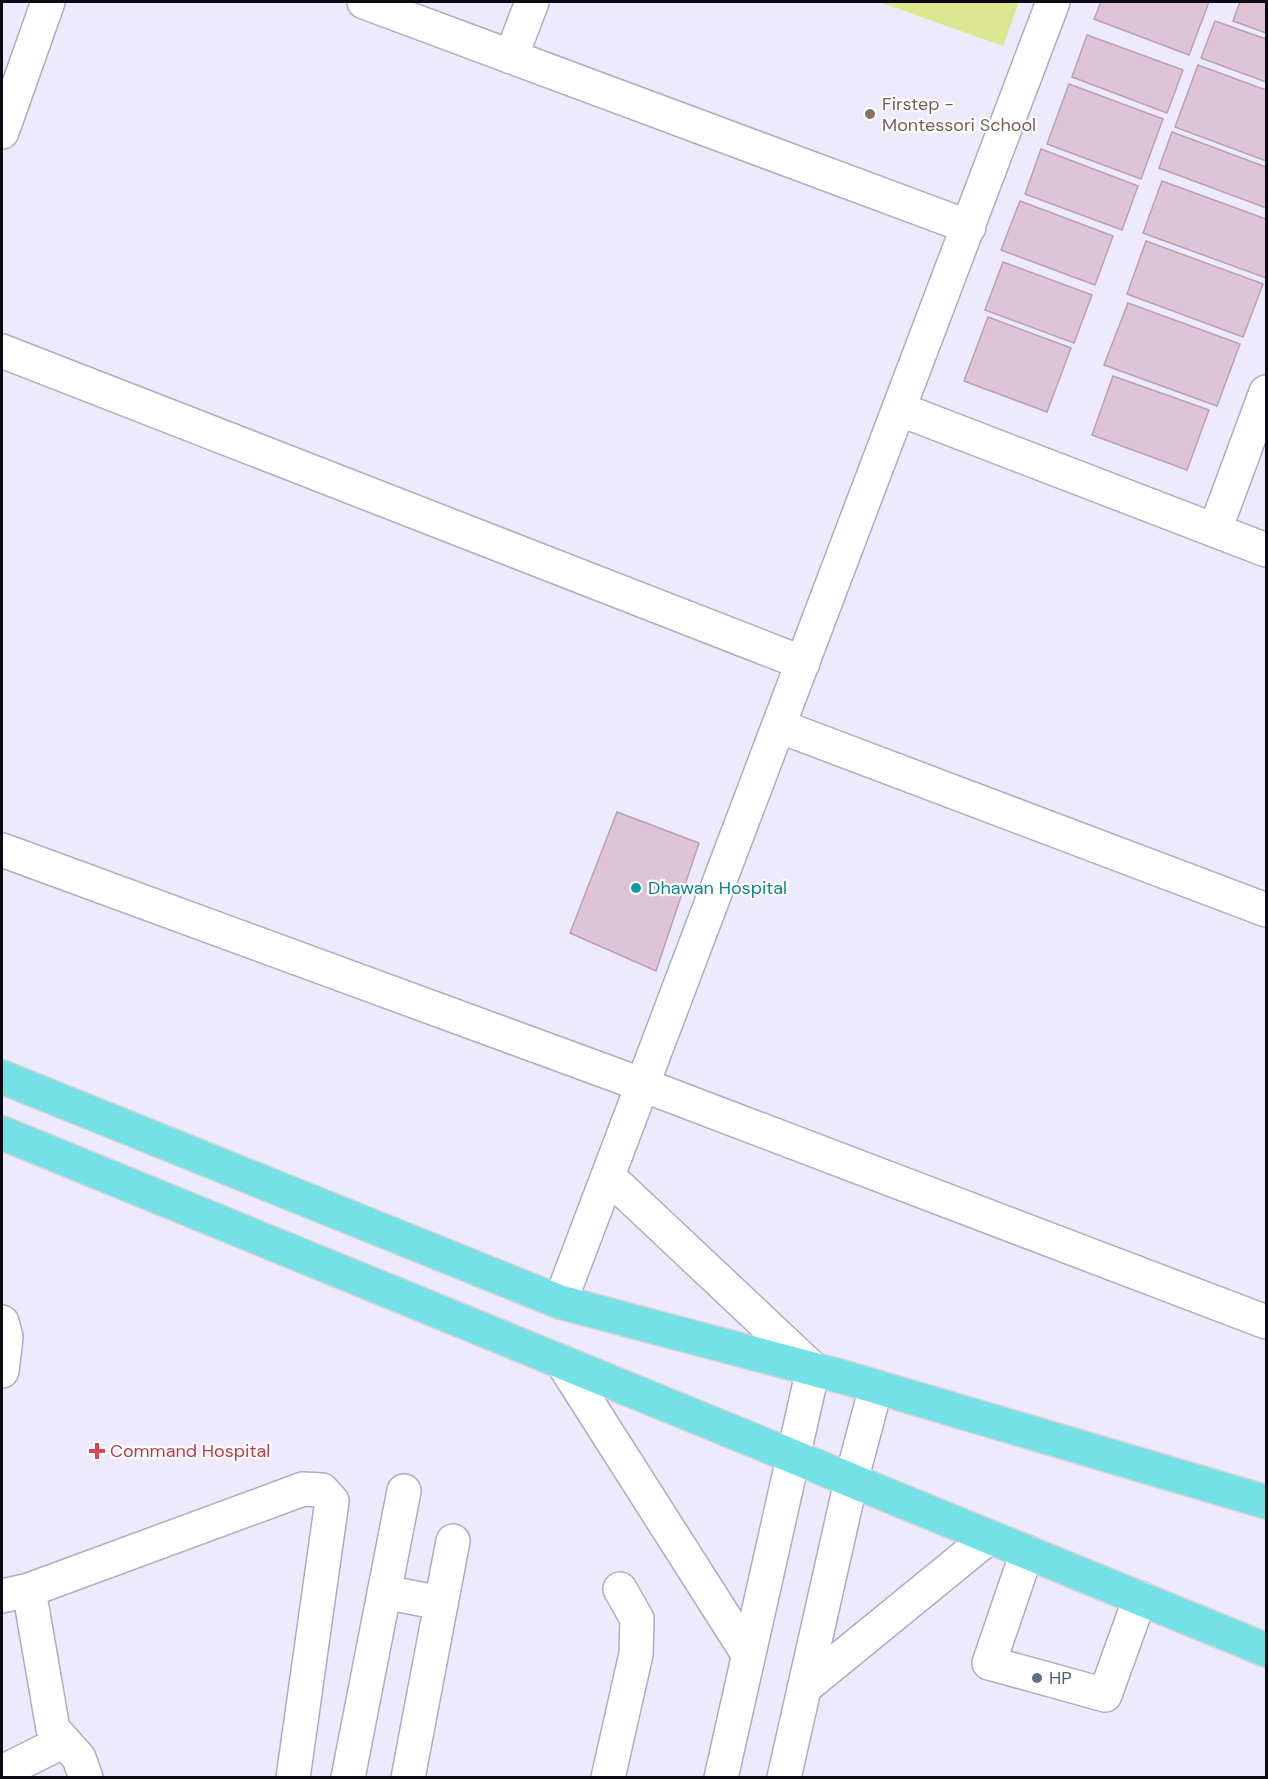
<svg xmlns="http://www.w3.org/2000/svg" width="1268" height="1779" viewBox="0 0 1268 1779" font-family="'DM Sans',sans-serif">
	<rect width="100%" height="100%" fill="#eceafc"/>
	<!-- green -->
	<path fill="#dde790" d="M 879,2 L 1019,2 L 1003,46 Z"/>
	<!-- building -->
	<path fill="#dfc4d7" stroke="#b9a0b2" stroke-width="1.5" d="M 1101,2 L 1209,2 L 1189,55 L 1094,19 Z
		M 1240,2 L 1266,2 L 1266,33 L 1233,21 Z
		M 1215,21 L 1266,39 L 1266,82 L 1201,58 Z
		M 1087,35 L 1183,70 L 1167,113 L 1072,77 Z
		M 1198,65 L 1266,90 L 1266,161 L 1175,127 Z
		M 1069,84 L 1163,119 L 1141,179 L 1047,144 Z
		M 1172,132 L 1266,167 L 1266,208 L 1159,168 Z
		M 1041,149 L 1138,186 L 1122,230 L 1025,194 Z
		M 1162,181 L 1266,219 L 1266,278 L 1143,233 Z
		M 1020,201 L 1113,236 L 1095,285 L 1001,250 Z
		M 1146,241 L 1263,284 L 1243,337 L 1127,294 Z
		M 1003,262 L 1092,295 L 1074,343 L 985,310 Z
		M 1128,303 L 1240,344 L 1217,406 L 1104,365 Z
		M 988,317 L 1071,348 L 1047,412 L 964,381 Z
		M 1113,376 L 1209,410 L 1187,470 L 1092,435 Z
		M 617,812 L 699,843 L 656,971 L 570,933 Z"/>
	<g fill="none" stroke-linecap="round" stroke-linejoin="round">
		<defs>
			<path id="minor" d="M 364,2 L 969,227
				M 511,57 L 532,2
				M 2,132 L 48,2
				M 2,351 L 803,663
				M 899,409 L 1266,550
				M 1215,530 L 1266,392
				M 779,726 L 1266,910
				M 2,850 L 643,1085 L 1266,1322
				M 608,1176 L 813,1369 L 721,1778
				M 560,1302 L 1053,2
				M 2,1322 L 6,1337 L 2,1371
				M 562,1362 L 748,1654
				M 1027,1552 L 989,1663 L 1105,1695 L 1140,1598
				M 29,1590 L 53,1729 L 79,1758 L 86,1778
				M 384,1592 L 441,1603
				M 2,1596 L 29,1590 L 303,1489 L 322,1490 L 332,1501 L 293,1778
				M 804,1688 L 989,1537
				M 2,1772 L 64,1741
				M 348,1778 L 404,1491
				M 408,1778 L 453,1541
				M 608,1778 L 636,1654 L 637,1619 L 620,1589
				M 784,1778 L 851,1481 L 876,1387"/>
			<path id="major" d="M 2,1077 L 560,1302 L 843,1377 L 1266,1502
				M 2,1133 L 1266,1650"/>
		</defs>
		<!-- minor casing -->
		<use href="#minor" stroke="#aeabc6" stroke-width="36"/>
		<!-- major casing -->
		<use href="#major" stroke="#d3d3d5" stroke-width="36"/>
		<!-- minor -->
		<use href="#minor" stroke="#fff" stroke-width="33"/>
		<!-- major -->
		<use href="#major" stroke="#74e1e6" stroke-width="33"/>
	</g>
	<!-- markers -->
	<circle fill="#8d6e63" stroke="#fff" stroke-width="2" cx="870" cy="114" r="6"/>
	<circle fill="#0f9aa8" stroke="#fff" stroke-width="2" cx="636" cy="888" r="6"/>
	<path fill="#e0444e" stroke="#fff" stroke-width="2" d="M94 1442h6v6h6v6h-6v6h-6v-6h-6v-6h6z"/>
	<circle fill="#5c6f8a" stroke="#fff" stroke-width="2" cx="1037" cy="1678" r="6"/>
	<g text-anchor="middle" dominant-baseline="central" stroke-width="4.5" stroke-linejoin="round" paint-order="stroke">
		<!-- education labels -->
		<g font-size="18" fill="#785e54" stroke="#fff" text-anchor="start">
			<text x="882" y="104">Firstep -<tspan x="882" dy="21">Montessori School</tspan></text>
		</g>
		<!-- culture labels -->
		<g font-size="18" fill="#0d838f" stroke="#fff" text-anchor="start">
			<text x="648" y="888">Dhawan Hospital</text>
		</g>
		<!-- health labels -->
		<g font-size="18" fill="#be3a42" stroke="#fff" text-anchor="start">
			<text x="110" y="1451">Command Hospital</text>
		</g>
		<!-- service labels -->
		<g font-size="18" fill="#4e5e75" stroke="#fff" text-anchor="start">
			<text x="1049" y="1678">HP</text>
		</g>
	</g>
	<!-- border -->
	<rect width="1268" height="1779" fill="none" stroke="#0c0a13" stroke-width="6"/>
</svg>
